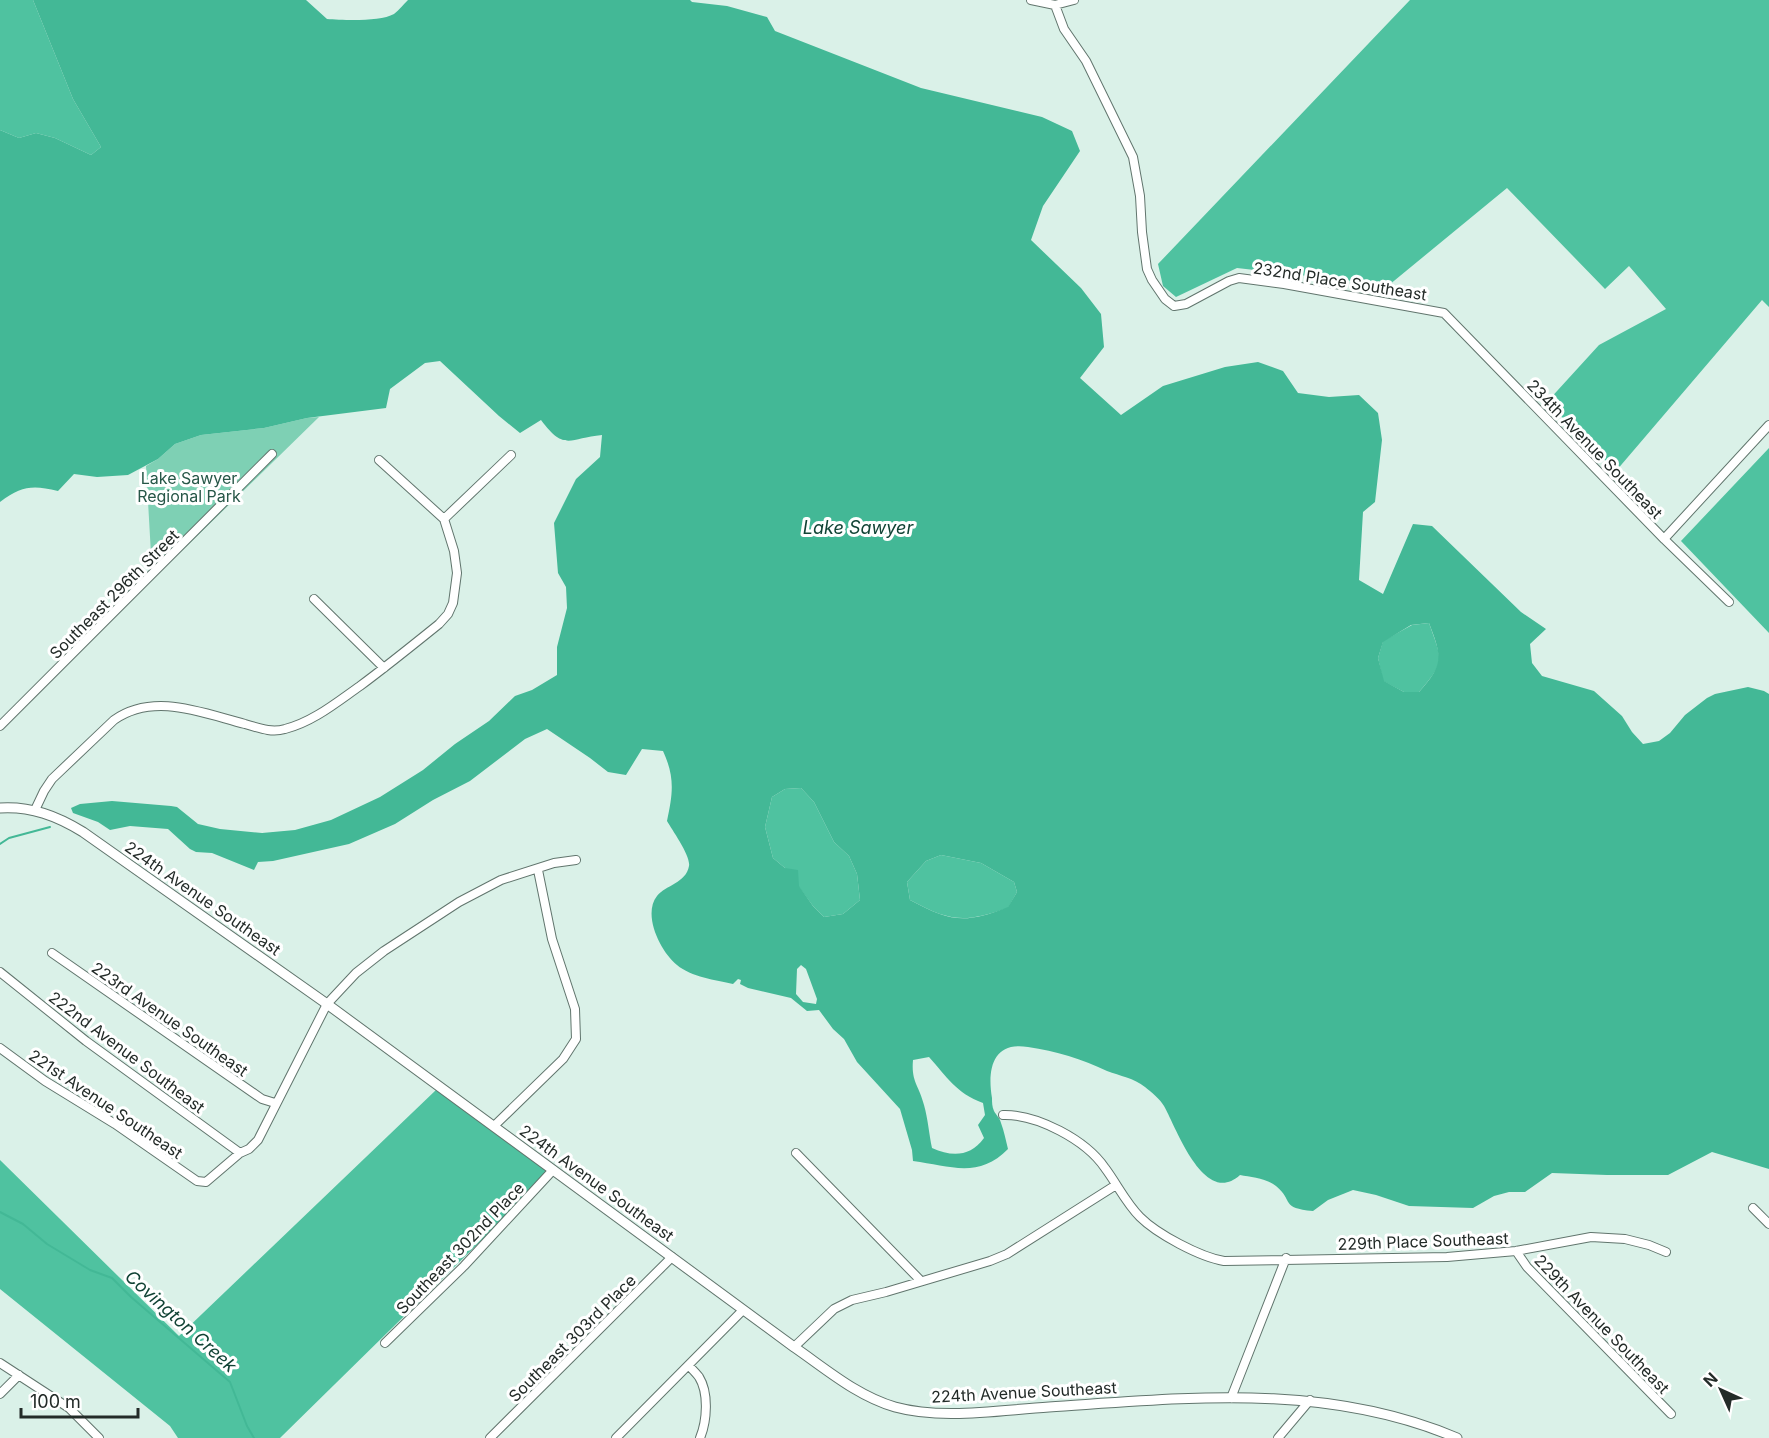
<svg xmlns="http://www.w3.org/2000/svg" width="1769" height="1438" viewBox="0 0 1769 1438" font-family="Inter,sans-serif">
	<rect width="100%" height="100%" fill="#daf1e8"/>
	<!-- green -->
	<path fill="#7ed0b4" d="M 319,417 L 155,577 L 152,572 L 146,466 L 158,459 L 175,444 L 201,435 L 264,428 L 307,418 Z"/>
	<!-- forest -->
	<path fill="#4fc2a0" d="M 0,0 L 33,0 L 73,99 L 101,147 L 91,155 L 55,138 L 36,133 L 19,138 L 0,130 Z
		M 1410,0 L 1769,0 L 1769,307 L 1762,300 L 1616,471 L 1547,402 L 1599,345 L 1666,309 L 1629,266 L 1605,289 L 1507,188 L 1389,285 L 1237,268 L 1176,297 L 1163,286 L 1158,264 Z
		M 1769,448 L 1769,633 L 1681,541 Z
		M 1429,623 C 1442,660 1446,661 1419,692 L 1404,692 L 1383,681 L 1378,658 L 1383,641 L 1412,625 Z
		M 801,788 L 814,802 L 834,842 L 849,856 L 857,874 L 860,900 L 843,914 L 824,917 L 813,906 L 785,868 L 773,858 L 765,827 L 772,797 L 785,789 Z
		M 941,855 L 981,863 L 1014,882 L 1017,892 L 1008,908 C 964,923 951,922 910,900 L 907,882 L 926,861 Z
		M 436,1090 L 494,1126 L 553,1170 L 280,1438 L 178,1438 L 170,1426 L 0,1289 L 0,1160 L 179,1336 Z"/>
	<!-- water -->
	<path fill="#43b896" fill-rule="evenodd" d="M 33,0 L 306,0 L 327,19 C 343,20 380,22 394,14 C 399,10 404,4 408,0 L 690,0 L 692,2 L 727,6 L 767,17 L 775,31 L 921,88 L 1042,117 L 1072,131 L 1080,151 L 1043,206 L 1031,240 L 1081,288 L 1101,314 L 1104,347 L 1080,378 L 1121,415 L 1163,386 L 1225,367 L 1258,362 L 1283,371 L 1298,393 L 1329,397 L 1359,395 L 1378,413 L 1382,440 L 1375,502 L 1363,512 L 1359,580 L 1383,594 L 1413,524 L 1432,526 L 1521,612 L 1546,629 L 1530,644 L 1532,663 L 1542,676 L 1594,691 L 1622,716 L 1632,732 L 1643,744 L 1659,741 L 1670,733 L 1685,715 L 1707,698 L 1715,694 L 1748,687 L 1764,691 L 1769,694 L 1769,1169 L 1712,1152 L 1668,1175 L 1607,1175 L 1552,1173 L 1525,1192 L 1509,1192 L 1494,1196 L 1473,1208 L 1409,1206 L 1376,1195 L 1353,1190 L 1328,1200 L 1313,1211 C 1280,1208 1294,1201 1276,1186 C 1266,1178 1251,1177 1240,1175 C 1204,1208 1176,1127 1164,1106 C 1160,1099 1151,1092 1145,1087 C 1134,1078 1120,1076 1107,1071 C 1082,1059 1056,1051 1028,1047 C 993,1041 987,1069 992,1098 C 992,1102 992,1107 994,1111 C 996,1115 1000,1118 1001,1123 C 1004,1131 1006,1141 1008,1149 C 979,1179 950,1166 913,1161 L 912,1150 L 900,1109 L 857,1062 L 844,1039 L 833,1029 L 819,1010 L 807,1011 L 791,998 L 748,988 L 740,984 L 741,980 L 738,979 L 733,984 C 716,980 691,977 677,965 C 661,952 642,915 657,896 C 666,885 686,883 689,866 C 691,856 672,830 667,821 C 673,793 675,777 663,751 L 642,749 L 626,775 L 608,772 L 590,758 L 547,729 L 525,739 L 470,781 L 433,800 L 395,824 L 349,844 L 273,861 L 258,862 L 254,870 L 212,853 L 196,852 L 190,849 L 168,829 L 130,826 L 110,830 L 98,822 L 73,813 L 71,808 L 80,804 L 112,801 L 171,806 L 177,807 L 198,824 L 220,829 L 262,833 L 295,830 L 331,820 L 380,797 L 423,770 L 455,744 L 489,721 L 515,696 L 532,690 L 557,675 L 557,647 L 567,608 L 566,587 L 558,573 L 554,523 L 576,479 L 600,457 L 602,435 C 569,438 565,452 541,420 L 520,433 L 499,416 L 440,361 L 425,363 L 390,389 L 386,408 L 307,418 L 264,428 L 201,435 L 175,444 L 158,459 L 128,475 L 97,477 L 74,474 L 58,491 C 32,485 22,486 0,502 L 0,130 L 19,138 L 36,133 L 55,138 L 91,155 L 101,147 L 73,99 ZM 1429,623 C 1442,657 1444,664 1419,692 L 1404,692 L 1384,681 L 1378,658 L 1383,642 L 1411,625 ZM 801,788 L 814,802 L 834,842 L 849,856 L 857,874 L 860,900 L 843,914 L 824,917 L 813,906 L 799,886 L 798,870 L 785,868 L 773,858 L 765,827 L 772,797 L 785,789 ZM 941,855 L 981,863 L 1014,882 L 1017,892 L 1008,907 C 965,924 951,922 910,900 L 907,882 L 926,861 ZM 801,965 L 806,969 L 817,999 L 816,1004 L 803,1002 L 796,994 L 797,969 ZM 929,1057 C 947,1077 956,1093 983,1103 L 985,1115 L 978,1125 L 984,1138 C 970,1157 952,1157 932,1148 C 929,1134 928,1119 924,1105 C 919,1085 911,1082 913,1060 Z"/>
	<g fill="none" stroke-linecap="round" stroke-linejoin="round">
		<!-- stream -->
		<path stroke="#43b896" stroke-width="2" d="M 0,844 L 9,838 L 50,827
			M 0,1212 L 23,1224 L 47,1244 L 90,1270 L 112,1278 L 131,1297 L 230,1382 L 247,1426 L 254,1438"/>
		<defs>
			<path id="minor" d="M 1031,0 L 1055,5 L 1064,29 L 1086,61 L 1133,157 L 1140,196 L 1142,232 L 1147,269 L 1152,280 L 1165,299 L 1174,306 L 1186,304 L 1229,281 L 1239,278 L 1284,284 L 1444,313 L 1664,539 L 1729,602
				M 1055,5 L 1074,0
				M 444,519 L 511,455
				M 1664,539 L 1769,425
				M 314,599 L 384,668
				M 0,726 L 272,454
				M 35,810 L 44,791 L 52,779 L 114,720 C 154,692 202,713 245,724 C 259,728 271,733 285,729 C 313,722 337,702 360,686 C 387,666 413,645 439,624 L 448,614 L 453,603 L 457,573 L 454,551 L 444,519 L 379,460
				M 52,953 L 262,1099 L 275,1103
				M 0,972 L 86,1041 L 240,1153
				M 0,1048 L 45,1081 L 115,1124 L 197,1181 L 206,1182 L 240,1153 L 249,1149 L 258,1140 L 327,1004 L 356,973 L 384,951 L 459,902 L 501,880 L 554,863 L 576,860
				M 1003,1115 C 1037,1114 1086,1140 1105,1168 C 1117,1184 1126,1203 1140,1217 C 1157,1234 1200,1257 1224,1261 L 1447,1257 L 1516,1251 L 1591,1237 L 1625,1239 L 1649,1245 L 1666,1252
				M 494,1126 L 563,1059 L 576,1039 L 575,1009 L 552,939 L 538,870
				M 796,1153 L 921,1281
				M 1753,1208 L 1769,1224
				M 1516,1251 L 1527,1267 L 1671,1414
				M 385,1343 L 464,1266 L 553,1170
				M 794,1347 L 834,1309 L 852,1300 L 886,1292 L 990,1261 L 1007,1254 L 1116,1185
				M 0,1363 L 69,1408 L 99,1438
				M 689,1366 C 692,1369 696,1373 699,1377 C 709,1393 707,1421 700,1438
				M 0,1394 L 19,1375
				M 1231,1398 L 1286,1258
				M 490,1438 L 672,1257
				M 616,1438 L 743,1310
				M 1278,1438 L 1310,1400"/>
			<path id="tertiary" d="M 0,808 C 31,806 57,816 83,832 L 327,1004 L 794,1347 C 826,1369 857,1396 895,1407 C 942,1420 1000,1410 1049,1407 C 1187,1398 1325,1382 1457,1438"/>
		</defs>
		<!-- minor casing -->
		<use href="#minor" stroke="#61756d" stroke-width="10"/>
		<!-- tertiary casing -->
		<use href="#tertiary" stroke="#61756d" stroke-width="11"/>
		<!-- minor -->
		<use href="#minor" stroke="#fff" stroke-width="8"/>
		<!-- tertiary -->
		<use href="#tertiary" stroke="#fff" stroke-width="9"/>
	</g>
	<g text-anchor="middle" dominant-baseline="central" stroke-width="6" stroke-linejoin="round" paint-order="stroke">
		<!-- street labels -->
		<g font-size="16" fill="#232b28" stroke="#fff">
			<text transform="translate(1340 281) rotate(9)">232nd Place Southeast</text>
			<text transform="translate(1595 449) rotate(46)">234th Avenue Southeast</text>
			<text transform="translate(114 594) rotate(-45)">Southeast 296th Street</text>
			<text transform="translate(203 898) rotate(35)">224th Avenue Southeast</text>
			<text transform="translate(170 1019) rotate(35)">223rd Avenue Southeast</text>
			<text transform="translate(127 1052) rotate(37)">222nd Avenue Southeast</text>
			<text transform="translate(106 1104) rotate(34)">221st Avenue Southeast</text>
			<text transform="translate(597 1183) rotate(36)">224th Avenue Southeast</text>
			<text transform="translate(1423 1241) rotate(-2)">229th Place Southeast</text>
			<text transform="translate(460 1248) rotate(-46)">Southeast 302nd Place</text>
			<text transform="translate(1602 1324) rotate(46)">229th Avenue Southeast</text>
			<text transform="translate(572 1338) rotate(-45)">Southeast 303rd Place</text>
			<text transform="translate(1024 1392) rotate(-3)">224th Avenue Southeast</text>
		</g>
		<!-- park labels -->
		<g font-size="16" fill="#275748" stroke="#fff">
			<text x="189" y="478">Lake Sawyer<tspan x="189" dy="18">Regional Park</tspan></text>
		</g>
		<!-- water labels -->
		<g font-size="18" font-style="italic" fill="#114335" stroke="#fff">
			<text x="858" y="527">Lake Sawyer</text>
			<text transform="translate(181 1321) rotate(42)">Covington Creek</text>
		</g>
	</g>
	<!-- north arrow -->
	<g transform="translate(1721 1390) rotate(315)" stroke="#ffffff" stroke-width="4.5" paint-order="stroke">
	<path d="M0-4.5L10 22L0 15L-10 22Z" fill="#232b28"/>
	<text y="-9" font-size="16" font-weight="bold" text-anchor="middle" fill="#232b28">N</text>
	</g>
	<!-- scale -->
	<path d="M21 1408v9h117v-9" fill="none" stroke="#232b28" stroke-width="3"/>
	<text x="30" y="1408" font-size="18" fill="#232b28" stroke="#ffffff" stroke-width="4.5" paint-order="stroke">100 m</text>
</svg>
